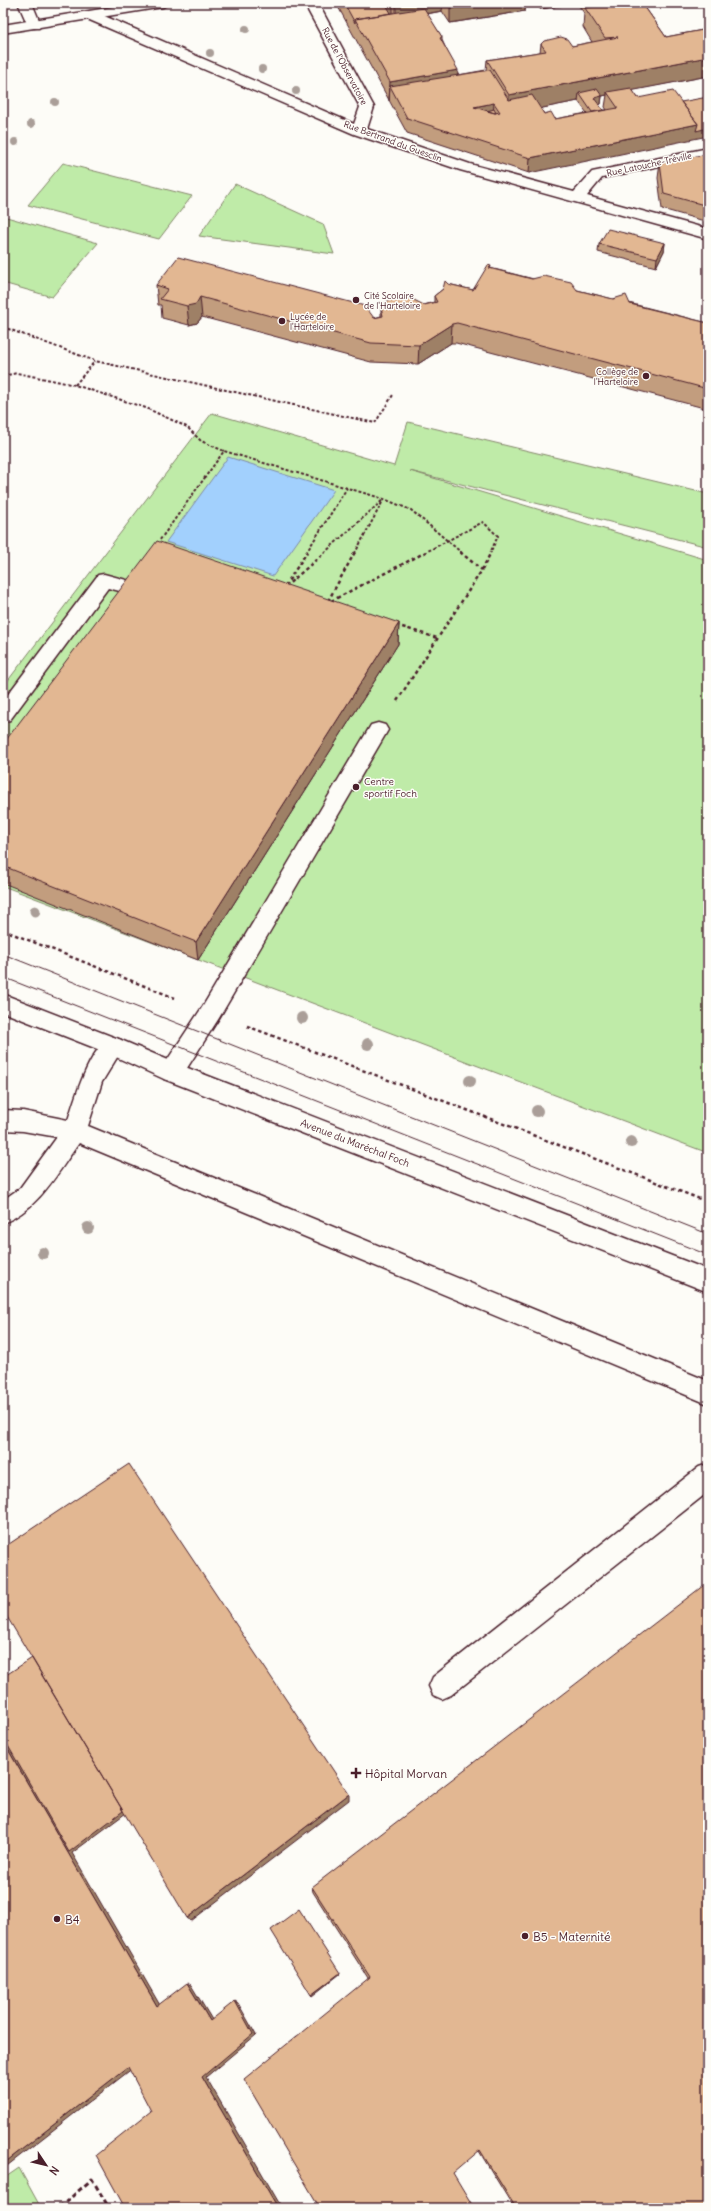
<svg xmlns="http://www.w3.org/2000/svg" width="711" height="2211" viewBox="0 0 711 2211" font-family="Delius,sans-serif">
	<rect width="100%" height="100%" fill="#fdfcf7"/>
	<filter id="ink" filterUnits="userSpaceOnUse"><feTurbulence type="fractalNoise" baseFrequency=".025" numOctaves="2"/><feDisplacementMap in="SourceGraphic" scale="8" xChannelSelector="R" yChannelSelector="G"/><feConvolveMatrix kernelMatrix="1 2 1 2 8 2 1 2 1" color-interpolation-filters="sRGB"/></filter>
	<g filter="url(#ink)">
		<!-- green -->
		<path fill="#bfeba8" stroke="#84856a" d="M 63,163 L 192,196 L 159,239 L 28,205 Z
			M 235,184 L 323,224 L 334,254 L 199,236 Z
			M 3,216 L 98,243 L 52,297 L 3,283 Z
			M 212,413 L 394,466 L 408,422 L 708,494 L 708,547 L 410,471 L 708,560 L 708,1153 L 3,886 L 3,687 Z
			M 19,2168 L 41,2208 L 3,2208 L 3,2179 Z"/>
		<!-- water -->
		<path fill="#a2d0fd" stroke="#7f89a9" d="M 228,457 L 334,490 L 273,576 L 166,542 Z"/>
		<g fill="none" stroke-linecap="round" stroke-linejoin="round">
			<defs>
				<path id="service" d="M 104,574 L 145,585 L 148,590 L 145,595 L 139,596 L 108,588 L 10,720 L 3,722 L 3,701 L 98,575 Z
					M 378,723 L 385,725 L 388,730 L 219,1018 L 180,1079 L 172,1081 L 164,1079 L 161,1072 L 164,1065 L 203,1006 L 371,725 Z
					M 113,1037 L 121,1040 L 124,1046 L 102,1082 L 88,1126 L 708,1381 L 708,1404 L 79,1143 C 58,1172 38,1210 3,1223 L 3,1200 L 20,1188 L 57,1137 L 23,1131 L 3,1130 L 3,1110 L 23,1111 L 68,1120 C 75,1098 90,1045 113,1037 Z
					M 708,1464 L 708,1492 L 451,1695 L 442,1699 L 433,1695 L 429,1686 L 433,1677 L 699,1467 Z"/>
				<path id="minor" d="M 18,3 L 32,3 L 41,25 L 39,28 L 29,28 Z
					M 304,3 L 318,3 L 374,107 L 367,129 L 470,164 L 574,192 L 592,172 L 708,148 L 708,156 L 602,178 L 587,196 L 708,229 L 708,239 L 460,170 L 354,134 L 85,18 L 83,15 L 90,11 L 95,12 L 354,124 L 360,107 Z"/>
				<path id="secondary" d="M 138,3 L 170,3 L 163,7 L 3,33 L 3,25 Z
					M 3,994 L 121,1040 L 180,1065 L 708,1270 L 708,1292 L 164,1079 L 105,1052 L 3,1012 Z"/>
			</defs>
			<!-- service casing -->
			<use href="#service" stroke="#4a1f2b" stroke-width="3"/>
			<!-- minor casing -->
			<use href="#minor" stroke="#4a1f2b" stroke-width="3"/>
			<!-- secondary casing -->
			<use href="#secondary" stroke="#4a1f2b" stroke-width="3"/>
			<!-- path-far2 -->
			<path stroke="#4a1f2b" stroke-width="2" stroke-dasharray="3 2" stroke-linecap="butt" d="M 3,327 L 95,361 L 375,423 L 393,395
				M 3,376 L 17,373 L 75,385 L 146,408 L 187,427 L 201,441 L 224,451
				M 75,385 L 95,361
				M 157,544 L 224,451 L 384,499 L 411,510 L 462,553
				M 306,553 L 347,488
				M 324,553 L 384,499 L 355,553
				M 424,553 L 483,522 L 498,536 L 490,553"/>
			<!-- path-far1 -->
			<path stroke="#4a1f2b" stroke-width="2.5" stroke-dasharray="3.5 3" stroke-linecap="butt" d="M 460,552 L 482,570
				M 285,586 L 307,552
				M 285,587 L 325,552
				M 328,601 L 355,552
				M 331,601 L 426,552
				M 396,625 L 437,638
				M 397,701 L 482,570 L 491,552
				M 3,930 L 175,998
				M 247,1026 L 708,1202"/>
			<!-- path -->
			<path stroke="#4a1f2b" stroke-width="3" stroke-dasharray="5 3.5" stroke-linecap="butt" d="M 59,2208 L 92,2179 L 109,2208"/>
			<!-- service -->
			<use href="#service" fill="#fdfcf7" fill-rule="evenodd"/>
			<!-- minor -->
			<use href="#minor" fill="#fdfcf7" fill-rule="evenodd"/>
			<!-- secondary -->
			<use href="#secondary" fill="#fdfcf7" fill-rule="evenodd"/>
			<!-- tram -->
			<path stroke="#4a1f2b" stroke-width="1" d="M 3,954 L 708,1234
				M 3,977 L 708,1255"/>
		</g>
		<!-- trees -->
		<g fill="#aa9e98">
			<circle cx="246" cy="29" r="4"/>
			<circle cx="210" cy="53" r="4"/>
			<circle cx="262" cy="69" r="4"/>
			<circle cx="296" cy="91" r="4"/>
			<circle cx="55" cy="102" r="4"/>
			<circle cx="31" cy="124" r="4"/>
			<circle cx="15" cy="142" r="4"/>
			<circle cx="35" cy="911" r="5.5"/>
			<circle cx="302" cy="1018" r="6"/>
			<circle cx="368" cy="1044" r="6"/>
			<circle cx="470" cy="1081" r="6"/>
			<circle cx="537" cy="1111" r="6"/>
			<circle cx="631" cy="1142" r="6"/>
			<circle cx="88" cy="1228" r="6"/>
			<circle cx="43" cy="1253" r="6"/>
		</g>
		<!-- wall -->
		<path fill="#c29d7e" stroke="#4a1f2b" fill-rule="evenodd" d="M 336,3 L 526,3 L 525,11 L 450,23 L 442,11 L 427,14 L 442,37 L 442,40 L 458,75 L 486,70 L 487,60 L 540,52 L 541,44 L 572,46 L 592,42 L 583,27 L 584,13 L 577,3 L 642,3 L 666,37 L 708,29 L 708,76 L 632,90 L 638,98 L 529,173 L 407,133 ZM 607,95 L 605,107 L 607,110 L 603,110 L 599,105 L 601,104 L 602,96 ZM 578,101 L 587,113 L 555,119 L 544,114 L 541,108 Z
			M 536,3 L 572,3 L 572,4 L 540,9 Z
			M 708,154 L 708,222 L 662,209 L 658,178 L 660,163 Z
			M 665,243 L 664,251 L 656,267 L 598,252 L 599,244 Z
			M 491,266 L 490,268 L 708,323 L 708,409 L 456,343 L 451,343 L 418,364 L 371,362 L 202,317 L 197,323 L 189,325 L 162,318 L 161,305 L 158,305 L 156,285 L 374,318 L 381,316 L 381,307 L 424,305 L 434,302 L 434,296 L 443,289 L 448,284 L 473,290 Z
			M 399,623 L 398,644 L 198,960 L 3,883 L 3,744 Z
			M 312,1887 L 708,2208 L 514,2208 L 479,2151 L 320,2208 L 368,1978 L 313,1892 Z"/>
		<!-- shaded-wall -->
		<path fill="#9e8066" stroke="#4a1f2b" d="M 383,3 L 393,3 L 393,14 L 383,16 Z
			M 402,3 L 443,3 L 442,11 L 396,19 L 396,4 Z
			M 484,3 L 526,3 L 525,11 L 450,23 L 450,8 Z
			M 540,3 L 572,3 L 572,4 L 540,9 Z
			M 708,57 L 708,76 L 609,95 L 607,92 L 607,95 L 602,96 L 601,104 L 593,106 L 579,93 L 578,101 L 508,115 L 509,95 Z
			M 458,70 L 457,90 L 390,86 L 389,101 L 390,82 Z
			M 494,103 L 493,117 L 474,107 Z
			M 698,124 L 708,128 L 708,136 L 529,173 L 530,158 Z
			M 665,243 L 664,251 L 656,267 L 657,258 Z
			M 200,297 L 202,317 L 197,323 L 189,325 L 187,306 Z
			M 452,324 L 451,343 L 418,364 L 419,345 Z
			M 399,623 L 398,644 L 198,960 L 196,942 Z
			M 3,1735 L 124,1810 L 126,1813 L 72,1853 L 161,2007 L 157,2006 L 3,1741 Z
			M 349,1794 L 349,1800 L 191,1921 L 187,1918 Z
			M 340,1973 L 340,1974 L 312,1996 L 311,1995 Z
			M 187,1983 L 191,1985 L 214,2023 L 210,2021 Z
			M 235,2001 L 238,2003 L 256,2035 L 206,2077 L 282,2208 L 278,2208 L 202,2077 Z
			M 128,2067 L 133,2068 L 3,2169 L 3,2164 Z"/>
		<!-- building -->
		<path fill="#e2b792" stroke="#4a1f2b" fill-rule="evenodd" d="M 344,3 L 385,3 L 391,13 L 355,19 L 355,23 Z
			M 447,3 L 484,3 L 450,8 Z
			M 594,3 L 642,3 L 666,37 L 708,29 L 708,57 L 509,95 L 487,60 L 546,51 L 541,44 L 544,41 L 561,37 L 567,39 L 572,46 L 618,37 L 605,38 L 585,8 L 596,6 Z
			M 424,8 L 442,37 L 440,38 L 458,70 L 390,82 L 355,19 Z
			M 490,70 L 509,100 L 532,95 L 544,114 L 551,112 L 555,119 L 618,108 L 607,92 L 631,88 L 638,98 L 673,91 L 698,124 L 530,158 L 407,118 L 390,86 ZM 494,103 L 500,112 L 495,113 L 474,107 Z
			M 597,89 L 602,96 L 594,98 L 603,110 L 592,112 L 579,93 Z
			M 708,97 L 708,128 L 696,131 L 698,124 L 681,102 Z
			M 494,109 L 496,113 L 495,113 L 487,111 Z
			M 708,154 L 708,206 L 664,194 L 660,163 Z
			M 608,229 L 665,243 L 657,258 L 599,244 Z
			M 178,257 L 365,306 L 374,318 L 383,316 L 381,307 L 386,302 L 395,298 L 410,298 L 424,305 L 437,302 L 434,296 L 443,289 L 445,281 L 448,284 L 473,290 L 488,265 L 491,266 L 489,268 L 532,279 L 544,276 L 571,282 L 577,290 L 613,299 L 626,295 L 630,304 L 708,323 L 708,389 L 457,323 L 452,324 L 419,345 L 371,343 L 200,297 L 196,304 L 187,306 L 160,299 L 168,289 L 156,285 Z
			M 157,541 L 399,623 L 196,942 L 3,866 L 3,744 Z
			M 129,1464 L 349,1794 L 187,1918 L 3,1610 L 3,1548 Z
			M 708,1582 L 708,2208 L 516,2208 L 480,2150 L 453,2173 L 474,2208 L 320,2208 L 244,2079 L 370,1977 L 312,1887 Z
			M 32,1658 L 123,1811 L 69,1852 L 3,1737 L 3,1677 Z
			M 3,1741 L 157,2006 L 187,1983 L 210,2021 L 235,2001 L 253,2034 L 202,2077 L 278,2208 L 125,2208 L 96,2155 L 151,2111 L 128,2067 L 3,2164 Z
			M 299,1909 L 340,1973 L 311,1995 L 271,1930 Z"/>
	</g>
	<!-- markers -->
	<g fill="#4a1f2b" stroke="#fdfcf7" stroke-width="1.5">
		<circle cx="356" cy="300" r="4"/>
		<circle cx="282" cy="321" r="4"/>
		<circle cx="646" cy="376" r="4"/>
		<circle cx="356" cy="787" r="4"/>
		<path d="M354 1767h4v4h4v4h-4v4h-4v-4h-4v-4h4z"/>
		<circle cx="57" cy="1919" r="4"/>
		<circle cx="525" cy="1936" r="4"/>
	</g>
	<g text-anchor="middle" dominant-baseline="central" stroke-width="3" stroke-linejoin="round" paint-order="stroke">
		<!-- far-street labels -->
		<g font-size="9" fill="#4a1f2b" stroke="#fdfcf7">
			<text transform="translate(345 66) rotate(62)">Rue de l'Observatoire</text>
			<text transform="translate(393 141) rotate(20)">Rue Bertrand du Guesclin</text>
			<text transform="translate(649 164) rotate(-12)">Rue Latouche-Tréville</text>
		</g>
		<!-- far-poi labels -->
		<g font-size="9" fill="#4a1f2b" stroke="#fdfcf7" text-anchor="start">
			<text x="364" y="295">Cité Scolaire<tspan x="364" dy="10">de l'Harteloire</tspan></text>
			<text x="290" y="316">Lycée de<tspan x="290" dy="10">l'Harteloire</tspan></text>
			<text x="638" y="371" text-anchor="end">Collège de<tspan x="638" dy="10">l'Harteloire</tspan></text>
		</g>
		<!-- poi labels -->
		<g font-size="10" fill="#4a1f2b" stroke="#fdfcf7" text-anchor="start">
			<text x="364" y="781">Centre<tspan x="364" dy="12">sportif Foch</tspan></text>
		</g>
		<!-- street labels -->
		<g font-size="10" fill="#4a1f2b" stroke="#fdfcf7">
			<text transform="translate(355 1143) rotate(21)">Avenue du Maréchal Foch</text>
		</g>
		<!-- near-poi labels -->
		<g font-size="12" fill="#4a1f2b" stroke="#fdfcf7" text-anchor="start">
			<text x="365" y="1773">Hôpital Morvan</text>
			<text x="65" y="1919">B4</text>
			<text x="533" y="1936">B5 - Maternité</text>
		</g>
	</g>
	<!-- margin -->
	<rect width="711" height="2211" fill="none" stroke="#fdfcf7" stroke-width="16"/>
	<rect x="8" y="8" width="695" height="2195" fill="none" stroke="#4a1f2b" stroke-width="1.5" filter="url(#ink)"/>
	<!-- north arrow -->
	<g transform="translate(46 2165) rotate(125)" stroke="#fdfcf7" stroke-width="3" paint-order="stroke">
	<path d="M0-3L7 15L0 10L-7 15Z" fill="#4a1f2b"/>
	<text y="-6" font-size="11" font-weight="bold" text-anchor="middle" fill="#4a1f2b">N</text>
	</g>
</svg>
